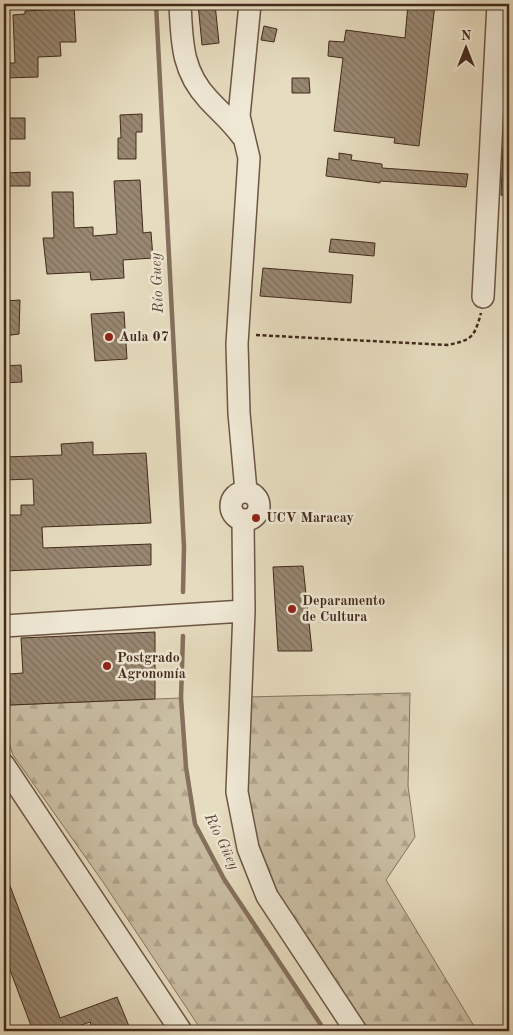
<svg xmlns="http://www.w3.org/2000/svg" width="513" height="1035" viewBox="0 0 513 1035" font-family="'Old Standard TT',serif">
	<defs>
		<pattern id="forest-firs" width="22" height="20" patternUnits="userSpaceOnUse" patternTransform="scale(1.25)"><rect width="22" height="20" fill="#cabea3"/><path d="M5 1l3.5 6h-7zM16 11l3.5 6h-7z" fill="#afa38c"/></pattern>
		<pattern id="building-back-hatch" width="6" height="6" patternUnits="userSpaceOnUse" patternTransform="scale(1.25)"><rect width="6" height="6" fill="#988771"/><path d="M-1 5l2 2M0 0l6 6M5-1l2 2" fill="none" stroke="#7e6f5c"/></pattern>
	</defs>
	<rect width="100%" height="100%" fill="#e6dcbf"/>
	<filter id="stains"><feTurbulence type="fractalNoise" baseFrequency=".004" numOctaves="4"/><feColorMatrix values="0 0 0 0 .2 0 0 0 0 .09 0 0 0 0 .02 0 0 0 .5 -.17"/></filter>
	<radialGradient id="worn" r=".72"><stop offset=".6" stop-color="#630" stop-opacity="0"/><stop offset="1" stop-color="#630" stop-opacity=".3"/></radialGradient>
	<!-- forest -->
	<path fill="url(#forest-firs)" stroke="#867460" d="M 410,693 L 408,786 L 415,837 L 386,880 L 477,1031 L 363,1031 L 272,894 L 241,792 L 247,697 Z
		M 181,698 L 186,767 L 195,824 L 224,879 L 325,1031 L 202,1031 L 103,882 L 13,755 L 4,728 L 4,718 L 10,705 Z"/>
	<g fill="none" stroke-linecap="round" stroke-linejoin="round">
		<!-- stream -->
		<path stroke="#84705d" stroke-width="4.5" d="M 156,4 L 184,547 L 183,592
			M 183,636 L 181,698 L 186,767 L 195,824 L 224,879 L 325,1031"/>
	</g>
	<!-- building -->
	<path fill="url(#building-back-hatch)" stroke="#432a1c" d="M 61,4 L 74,4 L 76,42 L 60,42 L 61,56 L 38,57 L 38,77 L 4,78 L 4,63 L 15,63 L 13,15 L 25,14 L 25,11 L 61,9 Z
		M 198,4 L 215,4 L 219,43 L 202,45 Z
		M 408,4 L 435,4 L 419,146 L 394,143 L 395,138 L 334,131 L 343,58 L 328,56 L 329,41 L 344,42 L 346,30 L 405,38 Z
		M 264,26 L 277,29 L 274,42 L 261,40 Z
		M 292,78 L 309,78 L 310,93 L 292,93 Z
		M 506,90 L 509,90 L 509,125 L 504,124 Z
		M 142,114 L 142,132 L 136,132 L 136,159 L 118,159 L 118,138 L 121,138 L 120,115 Z
		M 7,118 L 25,118 L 25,139 L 8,139 Z
		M 503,147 L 509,148 L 509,196 L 501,195 Z
		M 339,153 L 352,155 L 351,160 L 382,164 L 382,168 L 468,174 L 466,187 L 380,181 L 380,183 L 326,176 L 328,158 L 339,160 Z
		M 30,172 L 30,186 L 4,186 L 4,173 Z
		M 140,180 L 143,233 L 151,232 L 153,258 L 123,260 L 124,278 L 91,280 L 90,272 L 47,274 L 43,238 L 54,238 L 52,192 L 73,192 L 74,228 L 93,227 L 93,236 L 117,234 L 114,181 Z
		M 331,239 L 375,243 L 374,256 L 329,252 Z
		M 263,268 L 353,275 L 351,303 L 260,296 Z
		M 20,300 L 19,334 L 4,336 L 5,301 Z
		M 124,312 L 127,359 L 95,361 L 91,314 Z
		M 21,365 L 22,382 L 4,383 L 4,366 Z
		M 93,442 L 93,455 L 146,453 L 151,523 L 42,527 L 43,548 L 151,544 L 151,565 L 4,571 L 4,515 L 21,515 L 21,505 L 34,505 L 33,479 L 4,480 L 4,457 L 62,455 L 61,444 Z
		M 303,566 L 312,651 L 278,651 L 273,567 Z
		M 155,632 L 155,699 L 10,705 L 9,674 L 23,673 L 21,638 Z
		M 4,870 L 60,1018 L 117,997 L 131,1031 L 93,1031 L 90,1022 L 65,1031 L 33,1031 L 4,954 Z"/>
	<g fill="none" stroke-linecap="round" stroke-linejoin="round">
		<defs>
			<path id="minor" d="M 180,4 C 182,40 181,70 208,99 C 220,112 232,122 242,136
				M 483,297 L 498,4
				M 246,491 L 239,413 L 237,344 L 249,158 L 239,116 L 250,4
				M231 506a14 14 0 1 1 28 0a14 14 0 1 1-28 0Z
				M 243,520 L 244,611 L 237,792 L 248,848 L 267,896 L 356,1031
				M 4,626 L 244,611
				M 4,765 L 181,1031"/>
		</defs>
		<!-- minor casing -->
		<use href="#minor" stroke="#6c5645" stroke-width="24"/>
		<!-- path -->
		<path stroke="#432a1c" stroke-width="2.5" stroke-dasharray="4 2.5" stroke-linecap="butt" d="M 256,335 L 447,345 C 472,340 474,338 481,313"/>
		<!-- minor -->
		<use href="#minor" stroke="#efe8d5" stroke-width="21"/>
	</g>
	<!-- markers -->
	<g fill="#8f2418" stroke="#efe8d5" stroke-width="2">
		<circle cx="109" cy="337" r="5"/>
		<circle cx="256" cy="518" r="5"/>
		<circle cx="292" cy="609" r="5"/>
		<circle cx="107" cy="666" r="5"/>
	</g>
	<g text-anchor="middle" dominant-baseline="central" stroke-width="5" stroke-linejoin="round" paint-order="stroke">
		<!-- poi labels -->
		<g font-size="14" font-weight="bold" fill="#432a1c" stroke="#efe8d5" text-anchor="start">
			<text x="119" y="337">Aula 07</text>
			<text x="266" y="518">UCV Maracay</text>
			<text x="302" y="601">Deparamento<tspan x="302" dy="16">de Cultura</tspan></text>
			<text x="117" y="658">Postgrado<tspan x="117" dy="16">Agronomía</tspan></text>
		</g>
		<!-- water labels -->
		<g font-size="15" font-style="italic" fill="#5e4737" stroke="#efe8d5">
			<text transform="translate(158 283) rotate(-93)">Río Guey</text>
			<text transform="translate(221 842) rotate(64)">Río Güey</text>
		</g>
	</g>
	<!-- margin -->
	<rect width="513" height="1035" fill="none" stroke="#e6dcbf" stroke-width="20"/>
	<rect x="5" y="5" width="503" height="1025" fill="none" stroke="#432a1c" stroke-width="2.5"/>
	<rect x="10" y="10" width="493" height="1015" fill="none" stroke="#432a1c"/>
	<!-- north arrow -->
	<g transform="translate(466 48)" stroke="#efe8d5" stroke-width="4" paint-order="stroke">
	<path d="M0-4L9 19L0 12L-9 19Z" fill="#432a1c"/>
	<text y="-8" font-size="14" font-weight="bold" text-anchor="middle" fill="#432a1c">N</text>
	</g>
	<rect width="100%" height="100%" filter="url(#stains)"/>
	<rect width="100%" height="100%" fill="url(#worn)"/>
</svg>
